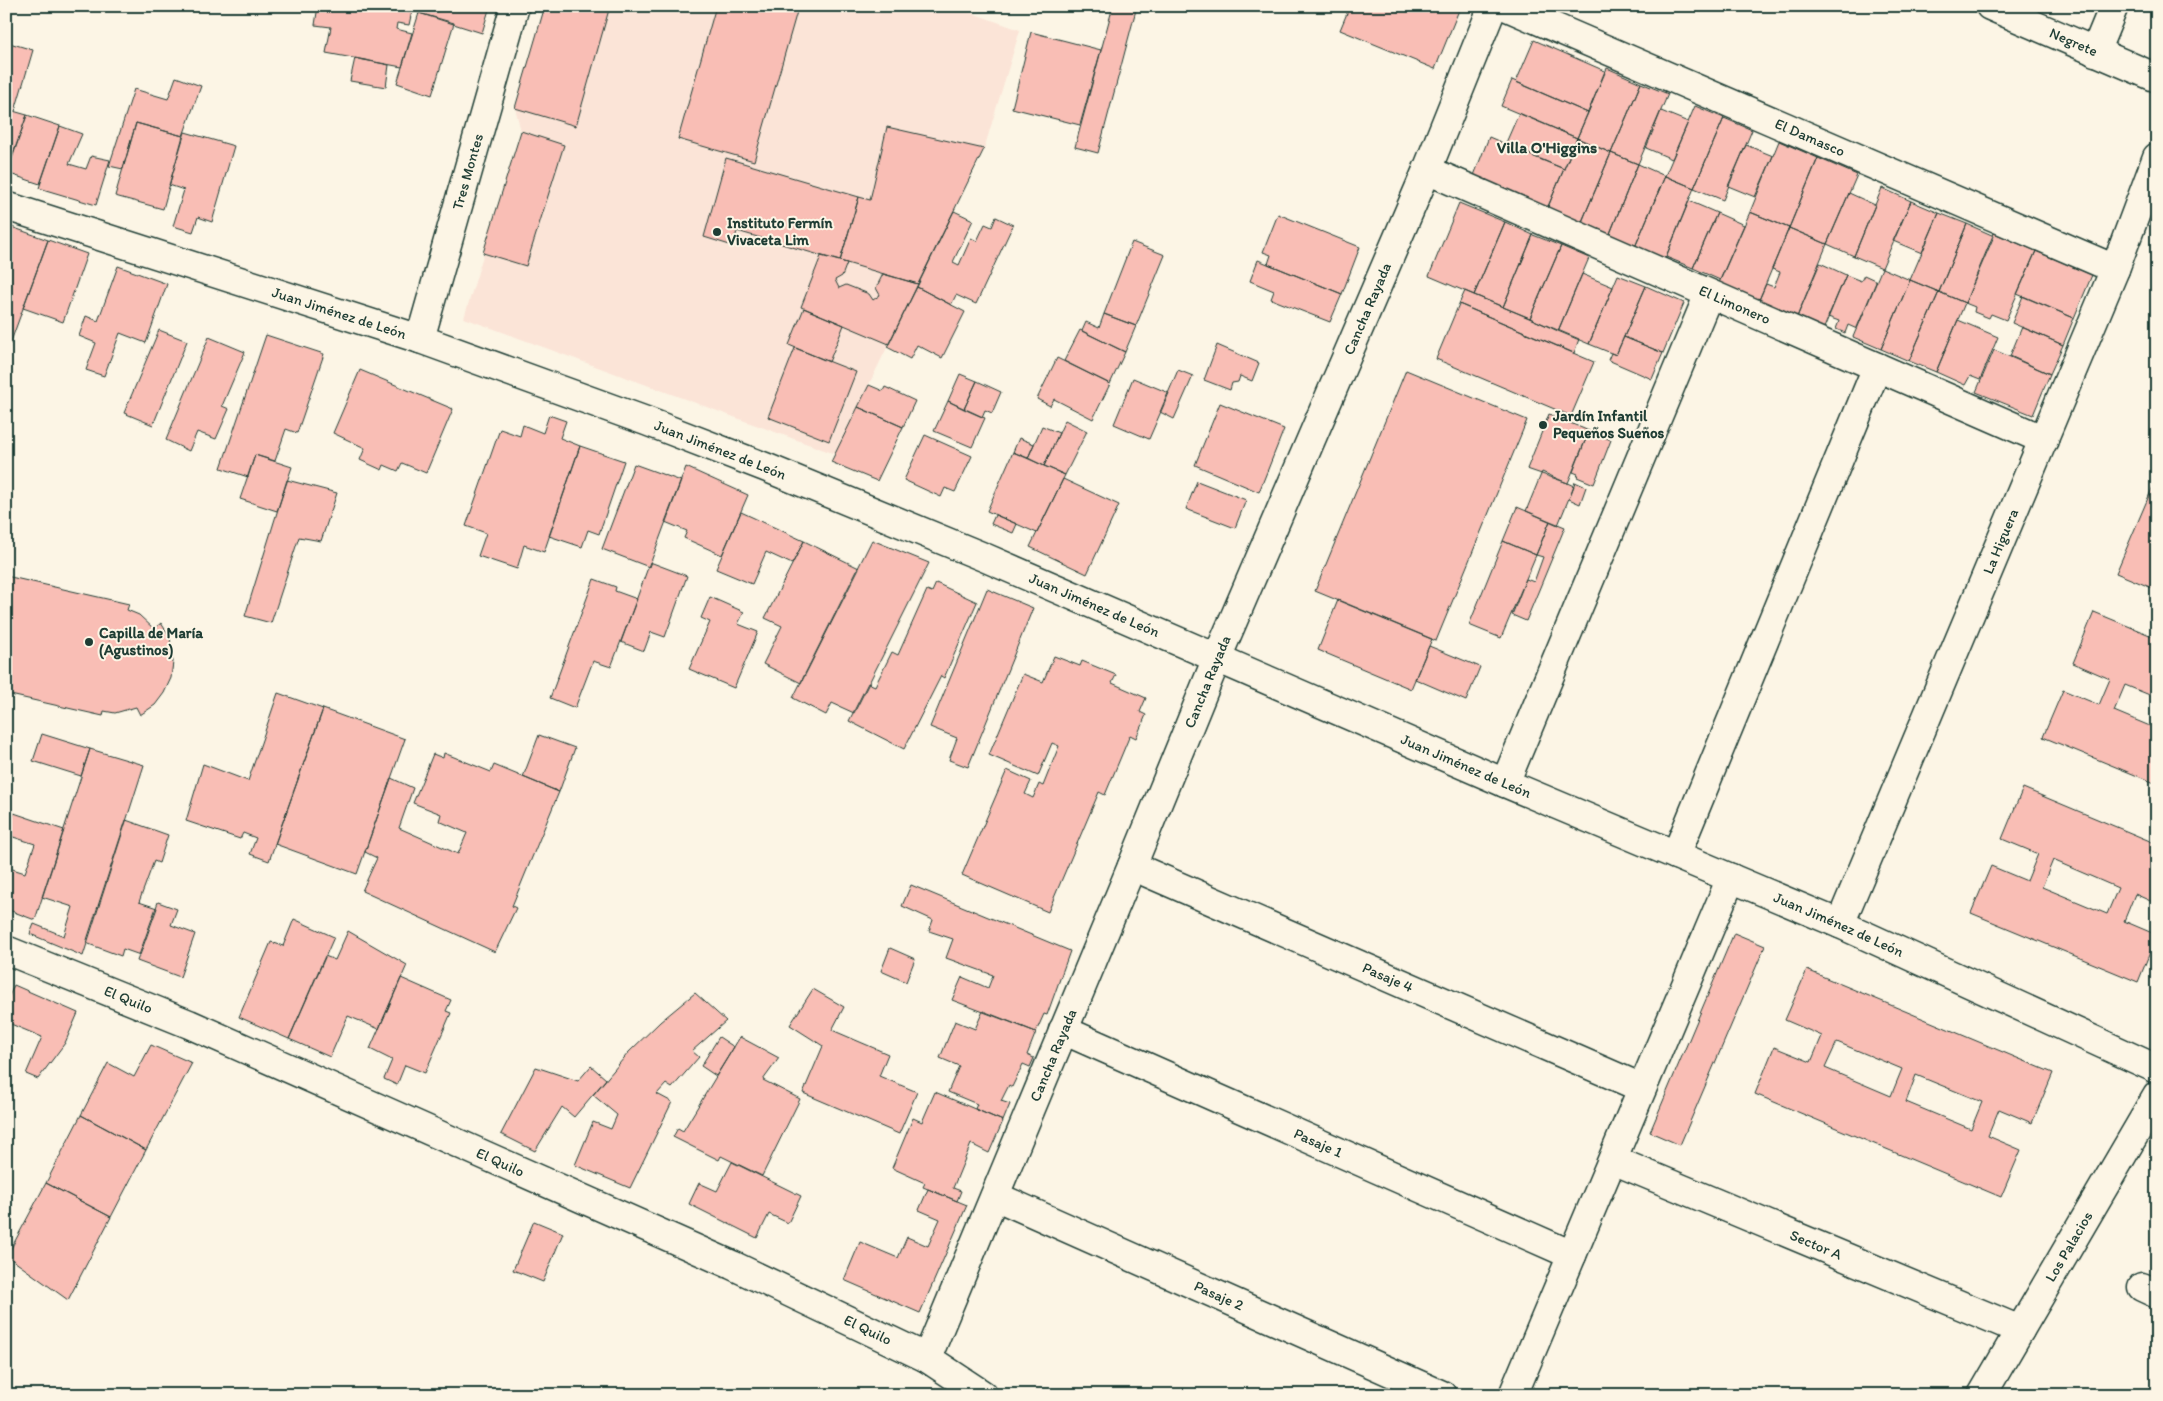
<svg xmlns="http://www.w3.org/2000/svg" width="2163" height="1401" viewBox="0 0 2163 1401" font-family="Itim,sans-serif">
	<rect width="100%" height="100%" fill="#fcf5e5"/>
	<filter id="ink" filterUnits="userSpaceOnUse"><feTurbulence type="fractalNoise" baseFrequency=".02" numOctaves="2"/><feDisplacementMap in="SourceGraphic" scale="10" xChannelSelector="R" yChannelSelector="G"/><feConvolveMatrix kernelMatrix="1 2 1 2 8 2 1 2 1" color-interpolation-filters="sRGB"/></filter>
	<g filter="url(#ink)">
		<!-- built -->
		<path fill="#fbe4d7" d="M 545,6 L 952,6 L 1020,30 L 984,149 L 835,454 L 464,318 L 521,131 L 515,108 Z"/>
		<!-- building -->
		<path fill="#f9beb5" stroke="#1f3d34" fill-rule="evenodd" d="M 318,6 L 386,6 L 412,11 L 409,25 L 397,23 L 396,29 L 412,33 L 402,67 L 326,53 L 331,27 L 315,25 Z
			M 386,6 L 421,6 L 419,13 Z
			M 421,6 L 490,6 L 482,33 L 419,13 Z
			M 545,6 L 610,6 L 576,126 L 515,108 Z
			M 716,6 L 798,8 L 754,161 L 678,139 Z
			M 1113,6 L 1137,6 L 1098,153 L 1075,147 Z
			M 1350,6 L 1450,6 L 1459,10 L 1435,69 L 1340,30 Z
			M 419,13 L 454,23 L 432,95 L 397,83 Z
			M 1031,32 L 1101,50 L 1080,125 L 1012,108 Z
			M 1534,40 L 1605,71 L 1588,113 L 1516,82 Z
			M 6,42 L 33,50 L 15,111 L 6,109 Z
			M 355,58 L 389,65 L 386,87 L 350,81 Z
			M 1607,68 L 1641,83 L 1611,153 L 1577,138 Z
			M 176,77 L 201,86 L 183,136 L 136,123 L 123,169 L 109,166 L 134,89 L 168,99 Z
			M 1512,80 L 1588,113 L 1577,138 L 1501,106 Z
			M 1641,83 L 1668,94 L 1638,164 L 1611,153 Z
			M 1695,106 L 1724,118 L 1694,188 L 1665,176 Z
			M 6,109 L 27,115 L 13,154 L 6,152 Z
			M 1661,111 L 1688,122 L 1672,159 L 1646,148 Z
			M 1519,113 L 1577,138 L 1564,169 L 1505,145 Z
			M 27,115 L 60,126 L 40,184 L 7,173 Z
			M 1724,118 L 1752,130 L 1723,200 L 1694,188 Z
			M 136,123 L 183,136 L 163,209 L 115,196 Z
			M 60,126 L 82,134 L 69,164 L 86,169 L 91,156 L 110,160 L 96,205 L 39,188 Z
			M 887,127 L 984,149 L 918,284 L 840,261 L 859,197 L 870,200 Z
			M 521,131 L 564,145 L 526,266 L 483,253 Z
			M 185,132 L 234,146 L 212,222 L 198,217 L 193,232 L 173,226 L 184,190 L 169,185 Z
			M 1489,137 L 1564,169 L 1547,209 L 1473,178 Z
			M 1577,138 L 1611,153 L 1581,224 L 1547,209 Z
			M 1779,141 L 1818,158 L 1789,228 L 1750,212 Z
			M 1746,145 L 1773,156 L 1755,197 L 1728,186 Z
			M 1611,153 L 1638,164 L 1609,236 L 1581,224 Z
			M 726,158 L 859,197 L 840,261 L 737,231 L 733,246 L 704,237 Z
			M 1818,158 L 1857,175 L 1827,244 L 1789,228 Z
			M 1638,164 L 1665,176 L 1635,247 L 1609,236 Z
			M 1665,176 L 1694,188 L 1665,259 L 1635,247 Z
			M 1882,188 L 1911,201 L 1882,268 L 1854,256 Z
			M 1849,193 L 1875,205 L 1854,256 L 1827,244 Z
			M 1689,201 L 1717,213 L 1693,268 L 1666,257 Z
			M 1911,201 L 1939,213 L 1922,253 L 1893,241 Z
			M 1459,203 L 1505,222 L 1474,295 L 1429,276 Z
			M 954,211 L 973,220 L 953,262 L 959,265 L 971,238 L 977,241 L 985,224 L 992,227 L 996,217 L 1013,225 L 976,304 L 956,295 L 951,305 L 917,287 Z
			M 1750,212 L 1789,228 L 1759,300 L 1719,283 Z
			M 1717,213 L 1744,225 L 1720,280 L 1693,268 Z
			M 1939,213 L 1967,224 L 1939,292 L 1910,280 Z
			M 1278,214 L 1360,247 L 1342,294 L 1268,264 L 1271,255 L 1263,252 Z
			M 1505,222 L 1533,235 L 1503,307 L 1474,295 Z
			M 1967,224 L 1994,236 L 1965,303 L 1939,292 Z
			M 6,225 L 48,240 L 6,355 Z
			M 1789,228 L 1827,244 L 1797,317 L 1759,300 L 1766,284 L 1774,287 L 1780,272 L 1772,269 Z
			M 1994,233 L 2036,251 L 2006,320 L 1991,314 L 1989,318 L 1974,312 L 1975,307 L 1965,303 Z
			M 1533,235 L 1561,246 L 1530,318 L 1503,307 Z
			M 48,240 L 87,254 L 63,322 L 23,308 Z
			M 1132,242 L 1165,255 L 1136,326 L 1104,314 Z
			M 1561,246 L 1589,258 L 1558,331 L 1530,318 Z
			M 2036,251 L 2092,275 L 2074,318 L 2017,294 Z
			M 821,256 L 847,263 L 842,276 L 835,280 L 839,288 L 846,285 L 869,294 L 873,300 L 880,295 L 876,288 L 883,274 L 918,284 L 889,344 L 801,307 Z
			M 1258,260 L 1342,294 L 1330,322 L 1271,299 L 1274,291 L 1250,281 Z
			M 1820,263 L 1846,275 L 1824,328 L 1797,317 Z
			M 118,266 L 167,284 L 146,343 L 120,333 L 104,376 L 86,370 L 96,343 L 79,336 L 86,316 L 98,321 Z
			M 1882,268 L 1910,280 L 1881,349 L 1853,337 Z
			M 1582,274 L 1613,287 L 1589,344 L 1558,331 Z
			M 1618,275 L 1646,286 L 1616,355 L 1589,344 Z
			M 1846,275 L 1861,281 L 1864,275 L 1877,281 L 1857,329 L 1848,325 L 1845,333 L 1836,329 L 1839,321 L 1828,317 Z
			M 1910,280 L 1939,292 L 1909,361 L 1881,349 Z
			M 1646,286 L 1684,303 L 1663,353 L 1624,337 Z
			M 917,287 L 965,312 L 942,358 L 917,345 L 910,359 L 887,347 Z
			M 1465,291 L 1579,339 L 1574,353 L 1459,304 Z
			M 1939,292 L 1965,303 L 1936,372 L 1909,361 Z
			M 2023,296 L 2074,318 L 2063,345 L 2012,323 Z
			M 1459,304 L 1594,362 L 1571,416 L 1436,359 Z
			M 804,308 L 844,325 L 829,362 L 789,345 Z
			M 1104,314 L 1136,326 L 1125,352 L 1082,331 L 1086,322 L 1099,328 Z
			M 1958,320 L 1998,337 L 1980,380 L 1970,376 L 1965,385 L 1936,372 Z
			M 2022,327 L 2063,345 L 2050,374 L 2010,356 Z
			M 159,330 L 187,341 L 153,425 L 124,413 Z
			M 1080,330 L 1125,352 L 1110,384 L 1064,361 Z
			M 266,335 L 324,354 L 297,433 L 286,429 L 275,461 L 255,455 L 248,477 L 221,468 Z
			M 209,337 L 245,352 L 222,406 L 229,409 L 216,439 L 197,432 L 189,451 L 166,440 Z
			M 1624,337 L 1663,353 L 1652,379 L 1608,360 L 1611,353 L 1616,355 Z
			M 1217,345 L 1259,363 L 1252,381 L 1240,376 L 1238,382 L 1232,383 L 1230,390 L 1204,380 Z
			M 795,348 L 856,372 L 829,441 L 768,417 Z
			M 1994,350 L 2050,374 L 2033,415 L 1976,392 Z
			M 1057,358 L 1110,384 L 1093,419 L 1054,399 L 1050,406 L 1037,399 Z
			M 360,370 L 453,409 L 426,473 L 402,463 L 398,471 L 384,465 L 382,470 L 360,460 L 365,448 L 333,433 Z
			M 1178,370 L 1193,376 L 1174,419 L 1160,412 Z
			M 1406,370 L 1527,420 L 1436,641 L 1315,591 Z
			M 960,374 L 977,381 L 964,409 L 948,401 Z
			M 1133,378 L 1169,393 L 1149,439 L 1114,424 Z
			M 977,381 L 1001,392 L 992,413 L 985,410 L 982,417 L 964,409 Z
			M 869,385 L 883,391 L 885,387 L 915,401 L 903,427 L 858,407 Z
			M 948,401 L 985,418 L 972,447 L 934,431 Z
			M 1220,403 L 1284,429 L 1259,492 L 1195,465 Z
			M 858,407 L 903,427 L 877,481 L 831,462 Z
			M 1549,414 L 1589,431 L 1568,483 L 1527,469 Z
			M 549,415 L 566,421 L 560,438 L 580,446 L 544,552 L 524,545 L 517,569 L 478,556 L 486,533 L 466,526 L 500,429 L 520,436 L 523,425 L 543,433 Z
			M 1065,420 L 1087,431 L 1065,475 L 1044,466 Z
			M 1042,426 L 1059,433 L 1044,466 L 1028,458 Z
			M 1589,431 L 1611,440 L 1594,484 L 1577,477 L 1578,474 L 1573,472 Z
			M 925,435 L 972,456 L 955,492 L 945,488 L 941,497 L 904,480 Z
			M 1019,438 L 1034,444 L 1028,458 L 1013,452 Z
			M 580,446 L 624,461 L 599,534 L 588,530 L 582,547 L 549,536 Z
			M 1013,452 L 1065,475 L 1037,533 L 987,511 Z
			M 255,455 L 292,467 L 277,511 L 240,499 Z
			M 634,464 L 681,481 L 649,567 L 602,549 Z
			M 686,467 L 748,495 L 722,555 L 684,538 L 687,531 L 665,522 Z
			M 1542,472 L 1574,486 L 1558,525 L 1526,511 Z
			M 2157,477 L 2157,590 L 2116,573 Z
			M 1063,479 L 1119,505 L 1087,574 L 1030,547 Z
			M 287,480 L 337,493 L 321,541 L 299,537 L 271,623 L 245,616 Z
			M 1197,481 L 1246,500 L 1235,528 L 1186,509 Z
			M 1575,482 L 1586,487 L 1580,504 L 1569,499 Z
			M 1517,507 L 1550,521 L 1536,555 L 1503,541 Z
			M 741,512 L 804,541 L 792,564 L 766,552 L 752,584 L 716,569 Z
			M 995,515 L 1017,524 L 1013,533 L 991,524 Z
			M 1550,521 L 1565,527 L 1526,621 L 1512,615 L 1526,579 L 1534,582 L 1543,557 L 1536,555 Z
			M 872,540 L 929,563 L 854,713 L 832,703 L 826,715 L 793,698 Z
			M 804,541 L 859,568 L 801,683 L 763,664 L 782,626 L 765,618 Z
			M 1503,541 L 1536,555 L 1501,638 L 1469,625 Z
			M 650,562 L 687,576 L 665,637 L 651,632 L 644,651 L 621,642 Z
			M 6,576 L 129,604 L 127,610 L 139,615 L 154,629 L 161,623 L 170,637 L 173,662 L 171,678 L 164,693 L 155,705 L 140,715 L 136,707 L 115,713 L 104,711 L 103,716 L 6,694 Z
			M 594,579 L 616,587 L 615,591 L 637,599 L 611,667 L 593,661 L 575,708 L 550,698 Z
			M 936,583 L 977,602 L 944,678 L 941,676 L 904,749 L 849,721 L 868,683 L 875,686 L 892,652 L 898,655 L 927,590 L 932,592 Z
			M 987,589 L 1033,608 L 968,767 L 949,760 L 957,738 L 930,727 Z
			M 710,597 L 744,612 L 738,624 L 758,632 L 734,688 L 689,669 L 710,622 L 701,618 Z
			M 1338,600 L 1432,639 L 1411,689 L 1318,650 Z
			M 2094,612 L 2157,638 L 2157,698 L 2125,685 L 2114,711 L 2157,729 L 2157,784 L 2043,737 L 2063,690 L 2099,705 L 2110,679 L 2073,663 Z
			M 1429,646 L 1480,667 L 1466,701 L 1415,679 Z
			M 1054,656 L 1080,666 L 1082,661 L 1116,675 L 1112,683 L 1146,698 L 1140,712 L 1146,715 L 1136,738 L 1130,735 L 1105,795 L 1099,792 L 1048,912 L 962,875 L 1007,770 L 1031,781 L 1025,794 L 1033,798 L 1039,784 L 1043,786 L 1059,746 L 1052,743 L 1038,776 L 989,755 L 1023,674 L 1043,682 Z
			M 278,693 L 323,709 L 269,861 L 250,854 L 256,838 L 243,833 L 240,839 L 186,821 L 203,764 L 248,781 Z
			M 323,709 L 405,739 L 357,874 L 275,844 Z
			M 42,734 L 90,749 L 81,776 L 33,761 Z
			M 539,735 L 575,748 L 559,792 L 523,777 Z
			M 90,749 L 144,765 L 83,956 L 30,934 L 34,924 L 64,936 L 73,907 L 42,897 Z
			M 444,753 L 491,772 L 494,765 L 559,792 L 512,906 L 516,908 L 495,952 L 362,891 L 377,858 L 365,852 L 391,778 L 413,788 L 399,828 L 458,854 L 467,833 L 439,821 L 441,814 L 413,803 L 433,754 L 443,758 Z
			M 2023,788 L 2157,844 L 2157,904 L 2135,894 L 2124,921 L 2157,935 L 2138,982 L 1971,913 L 1991,866 L 2027,881 L 2038,854 L 2002,839 ZM 2053,860 L 2118,888 L 2107,914 L 2042,887 Z
			M 14,813 L 64,830 L 35,920 L 6,909 L 6,867 L 25,873 L 35,844 L 7,835 Z
			M 126,820 L 168,835 L 159,863 L 154,861 L 139,902 L 157,908 L 140,955 L 123,949 L 121,956 L 86,943 Z
			M 911,885 L 1070,951 L 1047,1015 L 1044,1014 L 1036,1032 L 952,1000 L 962,977 L 988,988 L 993,975 L 946,958 L 953,939 L 929,931 L 933,920 L 902,906 Z
			M 158,902 L 177,909 L 171,925 L 195,934 L 180,977 L 137,961 Z
			M 294,919 L 334,937 L 289,1039 L 239,1017 L 271,942 L 283,946 Z
			M 348,931 L 407,965 L 379,1029 L 348,1016 L 330,1057 L 289,1039 L 325,956 L 335,960 Z
			M 1734,933 L 1765,946 L 1680,1145 L 1650,1132 Z
			M 890,948 L 915,959 L 906,982 L 881,971 Z
			M 1807,970 L 2053,1073 L 2032,1123 L 1999,1109 L 1988,1136 L 2021,1150 L 2001,1197 L 1755,1094 L 1774,1047 L 1811,1062 L 1822,1036 L 1785,1020 ZM 1837,1042 L 1902,1069 L 1891,1096 L 1825,1068 ZM 1916,1075 L 1982,1102 L 1971,1129 L 1906,1102 Z
			M 401,978 L 451,1000 L 446,1011 L 451,1013 L 425,1073 L 405,1065 L 397,1085 L 384,1079 L 392,1060 L 370,1049 Z
			M 14,985 L 78,1013 L 65,1043 L 38,1079 L 26,1074 L 42,1037 L 6,1022 L 6,1003 Z
			M 813,989 L 844,1007 L 832,1030 L 888,1054 L 879,1076 L 917,1092 L 899,1134 L 803,1093 L 823,1046 L 790,1025 Z
			M 695,993 L 726,1021 L 692,1051 L 699,1057 L 672,1088 L 666,1084 L 657,1094 L 672,1102 L 630,1188 L 575,1165 L 593,1122 L 611,1129 L 617,1115 L 593,1095 L 629,1052 L 660,1022 Z
			M 983,1011 L 1036,1032 L 1027,1055 L 1034,1058 L 1030,1067 L 1023,1064 L 1012,1087 L 1009,1085 L 1001,1101 L 1010,1104 L 1003,1121 L 975,1109 L 977,1104 L 948,1092 L 959,1066 L 940,1058 L 955,1021 L 975,1029 Z
			M 719,1037 L 734,1047 L 716,1076 L 701,1066 Z
			M 740,1037 L 779,1058 L 763,1080 L 800,1099 L 762,1176 L 721,1156 L 719,1160 L 673,1137 L 678,1128 L 683,1131 Z
			M 151,1045 L 192,1063 L 146,1150 L 81,1115 L 108,1063 L 134,1077 Z
			M 591,1066 L 606,1079 L 574,1117 L 562,1107 L 535,1151 L 501,1134 L 536,1067 L 578,1081 Z
			M 935,1092 L 1003,1121 L 989,1153 L 971,1144 L 953,1188 L 961,1191 L 957,1201 L 923,1187 L 925,1183 L 892,1168 L 913,1118 L 922,1122 Z
			M 81,1115 L 146,1150 L 111,1217 L 46,1183 Z
			M 732,1162 L 801,1196 L 788,1223 L 769,1214 L 757,1238 L 689,1204 L 699,1183 L 717,1191 Z
			M 46,1183 L 111,1217 L 68,1300 L 7,1256 Z
			M 928,1189 L 967,1205 L 920,1313 L 844,1280 L 860,1242 L 898,1258 L 907,1237 L 928,1246 L 940,1219 L 919,1210 Z
			M 534,1221 L 563,1233 L 543,1282 L 513,1270 Z"/>
		<g fill="none" stroke-linecap="round" stroke-linejoin="round">
			<defs>
				<g id="street">
					<path id="s1" d="M 1505,6 L 2115,269"/>
					<path d="M 2095,52 L 2114,6"/>
					<path id="s2" d="M 1427,170 L 2044,440"/>
					<path d="M 1505,783 L 1709,294"/>
					<path d="M 1676,855 L 1877,367"/>
					<path id="s3" d="M 1132,866 L 1642,1088"/>
					<path id="s4" d="M 1840,924 L 2115,269 L 2157,157"/>
					<path id="s5" d="M 1063,1030 L 1572,1255"/>
					<path id="s6" d="M 1613,1160 L 2020,1330"/>
					<path id="s7" d="M 995,1196 L 1442,1395"/>
					<path d="M 2142,1287 L 2157,1294"/>
					<path d="M 1513,1395 L 1731,878"/>
				</g>
				<g id="secondary">
					<path id="s8" d="M 1990,6 L 2157,78"/>
					<path id="s9" d="M 6,206 L 420,339 L 646,421 L 765,467 L 986,558 L 1505,783 L 1840,924 L 2157,1069"/>
					<path id="s10" d="M 420,339 L 515,6"/>
					<path id="s11" d="M 6,950 L 189,1024 L 732,1265 L 927,1358 L 983,1395"/>
					<path id="s12" d="M 927,1358 L 1132,866 L 1217,658 L 1427,170 L 1493,6"/>
					<path id="s13" d="M 1982,1395 L 2157,1096"/>
				</g>
			</defs>
			<!-- street casing -->
			<use href="#street" stroke="#1f3d34" stroke-width="31"/>
			<!-- secondary casing -->
			<use href="#secondary" stroke="#1f3d34" stroke-width="31"/>
			<!-- street -->
			<use href="#street" stroke="#fcf5e5" stroke-width="28"/>
			<!-- secondary -->
			<use href="#secondary" stroke="#fcf5e5" stroke-width="28"/>
		</g>
	</g>
	<!-- markers -->
	<g fill="#1f3d34" stroke="#fcf5e5" stroke-width="2">
		<circle cx="717" cy="232" r="5"/>
		<circle cx="1543" cy="425" r="5"/>
		<circle cx="89" cy="642" r="5"/>
	</g>
	<g text-anchor="middle" dominant-baseline="central" stroke-width="4" stroke-linejoin="round" paint-order="stroke">
		<!-- street labels -->
		<g font-size="15" fill="#1f3d34" stroke="#fcf5e5">
			<text stroke="none"><textPath href="#s8" startOffset="91">Negrete</textPath></text>
			<text stroke="none"><textPath href="#s1" startOffset="332">El Damasco</textPath></text>
			<text stroke="none"><textPath href="#s10" startOffset="174">Tres Montes</textPath></text>
			<text stroke="none"><textPath href="#s2" startOffset="336">El Limonero</textPath></text>
			<text stroke="none"><textPath href="#s12" startOffset="1138">Cancha Rayada</textPath></text>
			<text stroke="none"><textPath href="#s9" startOffset="350">Juan Jiménez de León</textPath></text>
			<text stroke="none"><textPath href="#s9" startOffset="755">Juan Jiménez de León</textPath></text>
			<text stroke="none"><textPath href="#s4" startOffset="415">La Higuera</textPath></text>
			<text stroke="none"><textPath href="#s9" startOffset="1160">Juan Jiménez de León</textPath></text>
			<text stroke="none"><textPath href="#s12" startOffset="732">Cancha Rayada</textPath></text>
			<text stroke="none"><textPath href="#s9" startOffset="1565">Juan Jiménez de León</textPath></text>
			<text stroke="none"><textPath href="#s9" startOffset="1970">Juan Jiménez de León</textPath></text>
			<text stroke="none"><textPath href="#s3" startOffset="279">Pasaje 4</textPath></text>
			<text stroke="none"><textPath href="#s11" startOffset="132">El Quilo</textPath></text>
			<text stroke="none"><textPath href="#s12" startOffset="328">Cancha Rayada</textPath></text>
			<text stroke="none"><textPath href="#s5" startOffset="279">Pasaje 1</textPath></text>
			<text stroke="none"><textPath href="#s11" startOffset="538">El Quilo</textPath></text>
			<text stroke="none"><textPath href="#s6" startOffset="220">Sector A</textPath></text>
			<text stroke="none"><textPath href="#s13" startOffset="172">Los Palacios</textPath></text>
			<text stroke="none"><textPath href="#s7" startOffset="245">Pasaje 2</textPath></text>
			<text stroke="none"><textPath href="#s11" startOffset="942">El Quilo</textPath></text>
		</g>
		<!-- poi labels -->
		<g font-size="15" font-weight="bold" fill="#1f3d34" stroke="#fcf5e5" text-anchor="start">
			<text x="727" y="223">Instituto Fermín<tspan x="727" dy="17">Vivaceta Lim</tspan></text>
			<text x="1553" y="416">Jardín Infantil<tspan x="1553" dy="17">Pequeños Sueños</tspan></text>
			<text x="99" y="633">Capilla de María<tspan x="99" dy="17">(Agustinos)</tspan></text>
		</g>
		<!-- neighbourhood labels -->
		<g font-size="16" font-weight="bold" fill="#1f3d34" stroke="#fcf5e5">
			<text x="1547" y="147">Villa O'Higgins</text>
		</g>
	</g>
	<!-- margin -->
	<rect width="2163" height="1401" fill="none" stroke="#fcf5e5" stroke-width="25"/>
	<rect x="12" y="12" width="2138" height="1376" fill="none" stroke="#1f3d34" stroke-width="2" filter="url(#ink)"/>
</svg>
